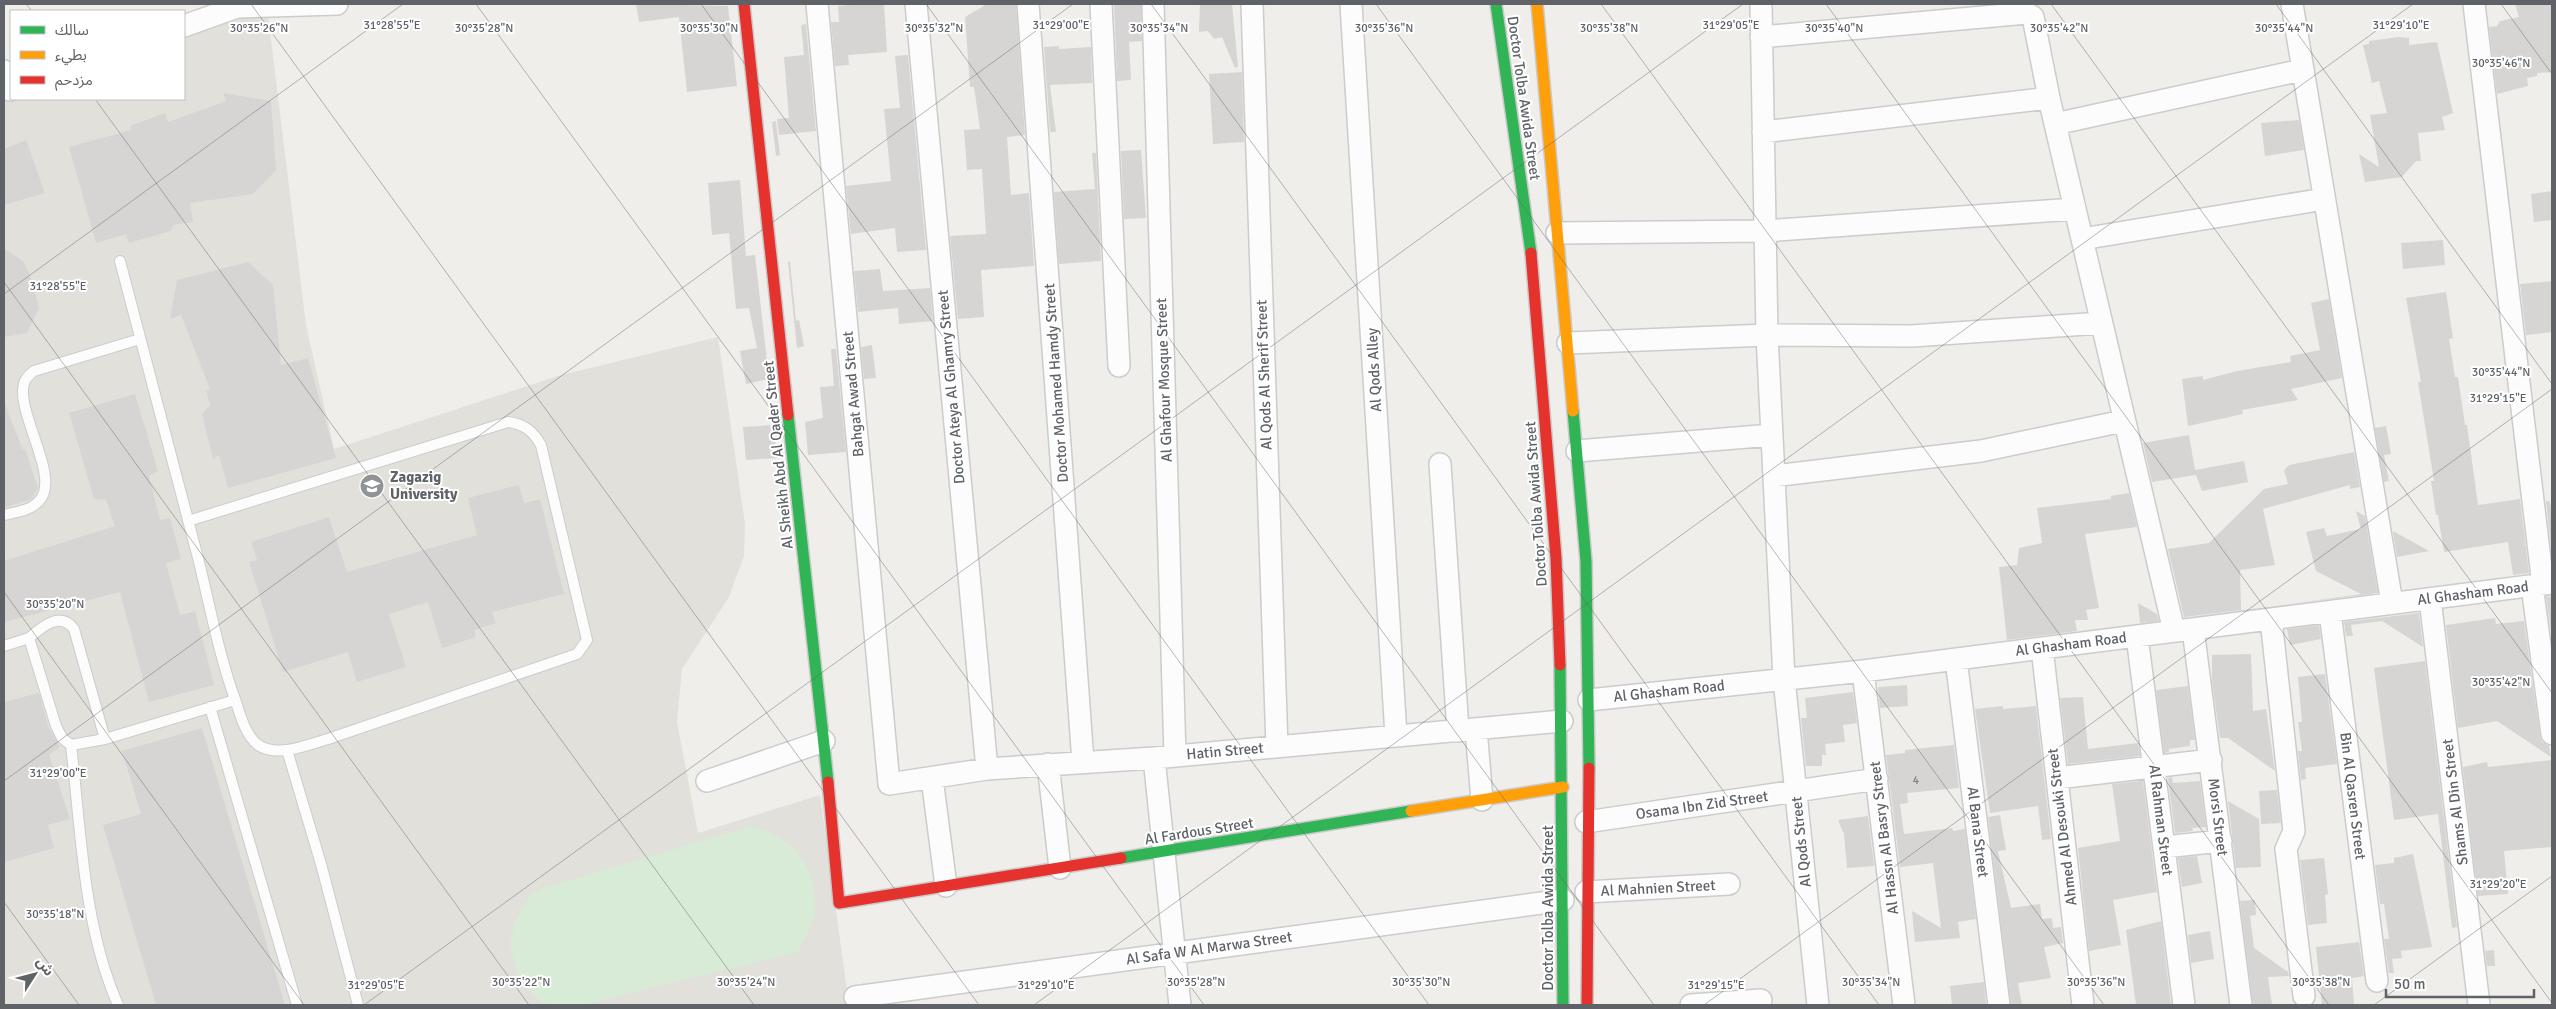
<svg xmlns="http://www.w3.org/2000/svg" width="2556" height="1009" viewBox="0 0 2556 1009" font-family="Signika,'Noto Sans Arabic',sans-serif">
	<rect width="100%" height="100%" fill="#efeeea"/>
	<!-- education -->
	<path fill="#e2e0da" d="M 267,7 L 306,325 L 334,449 L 561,375 L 718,337 L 745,524 L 744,556 L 729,597 L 682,669 L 677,722 L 698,833 L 820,795 L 849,1005 L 4,1005 L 4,101 L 11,98 L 184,99 L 184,34 Z"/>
	<!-- green -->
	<path fill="#d8ebd6" d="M 749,827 C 794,831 824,877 813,920 C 810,931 802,942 798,952 L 581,1005 L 553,1005 L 541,1002 L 517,975 L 510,943 L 515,922 L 530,896 L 540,889 Z"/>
	<!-- building -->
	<path fill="#d6d5d3" d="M 636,4 L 728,6 L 737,86 L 687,92 L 679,17 L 639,22 Z
		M 861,4 L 884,4 L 887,52 L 848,55 L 849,65 L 835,66 L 831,22 L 839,22 L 838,6 Z
		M 987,4 L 1016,4 L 1025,135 L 1007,137 L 1011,195 L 1029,193 L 1034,266 L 981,270 L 984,317 L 958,319 L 950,236 L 986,234 L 982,169 L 967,170 L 964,130 L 980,129 L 974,87 L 970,87 L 965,17 Z
		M 1114,4 L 1141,4 L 1142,41 L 1129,42 L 1131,80 L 1117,81 Z
		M 1200,4 L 1232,4 L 1238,67 L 1235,68 L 1222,37 L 1214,39 L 1208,31 L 1199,32 Z
		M 2515,4 L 2552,4 L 2552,72 L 2537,73 L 2537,76 L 2527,78 L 2528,86 L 2497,94 L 2489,27 L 2497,26 L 2500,21 L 2519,17 Z
		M 806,24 L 816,131 L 779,135 L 777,119 L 789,118 L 784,57 L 804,55 L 801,25 Z
		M 2399,37 L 2409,38 L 2409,45 L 2437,42 L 2453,113 L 2442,117 L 2445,130 L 2418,133 L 2421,161 L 2416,161 L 2402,177 L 2365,182 L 2359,154 L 2379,167 L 2370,115 L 2387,113 L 2379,81 L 2372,83 L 2363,45 L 2369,44 L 2369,41 Z
		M 1059,46 L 1059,49 L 1091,47 L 1092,83 L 1050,85 L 1056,132 L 1050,132 L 1044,47 Z
		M 908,55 L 926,250 L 897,252 L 895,228 L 851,234 L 846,186 L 891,181 L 884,109 L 900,108 L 895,56 Z
		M 1242,72 L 1244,142 L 1213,144 L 1209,74 Z
		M 223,93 L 271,101 L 276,170 L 253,194 L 190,203 L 193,222 L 173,225 L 171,231 L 129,243 L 126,234 L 96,243 L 69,147 L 131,130 L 130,126 L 165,113 L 168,122 L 226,101 Z
		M 2299,120 L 2304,150 L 2265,156 L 2261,123 Z
		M 776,121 L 780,155 L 776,156 L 772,122 Z
		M 26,140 L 45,193 L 4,205 L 4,149 Z
		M 1141,150 L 1146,218 L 1124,219 L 1121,151 Z
		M 1092,153 L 1096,153 L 1101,261 L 1059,264 L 1054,192 L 1095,189 Z
		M 740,180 L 746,256 L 755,255 L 769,379 L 746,384 L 740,351 L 757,348 L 749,308 L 736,309 L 729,233 L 712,235 L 708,183 Z
		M 2552,191 L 2552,220 L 2534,222 L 2531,194 Z
		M 2443,240 L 2445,265 L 2403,269 L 2401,243 Z
		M 4,248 L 24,262 L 29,272 L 39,308 L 27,333 L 4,337 Z
		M 248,262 L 273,285 L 281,365 L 308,358 L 336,458 L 228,488 L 219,455 L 213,459 L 202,414 L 210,405 L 206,390 L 210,389 L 181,315 L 170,319 L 177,280 Z
		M 788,262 L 790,262 L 796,321 L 799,320 L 804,346 L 797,348 Z
		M 880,269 L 883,291 L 930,288 L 933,321 L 899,324 L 898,308 L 858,312 L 854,271 Z
		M 2552,281 L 2552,332 L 2526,335 L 2520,284 Z
		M 2446,292 L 2453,338 L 2449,339 L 2455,377 L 2458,377 L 2465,425 L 2467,425 L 2478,505 L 2520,499 L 2529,573 L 2513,575 L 2508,542 L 2444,552 L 2438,515 L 2436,515 L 2431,481 L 2434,481 L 2418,382 L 2421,382 L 2406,298 Z
		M 2329,299 L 2342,378 L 2291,389 L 2298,400 L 2242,410 L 2243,414 L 2188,426 L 2182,379 L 2203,376 L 2203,380 L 2237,371 L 2291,362 L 2290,356 L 2320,350 L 2311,303 Z
		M 872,345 L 876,378 L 864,379 L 861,347 Z
		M 831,349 L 836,349 L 846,452 L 808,455 L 805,422 L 823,418 L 820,387 L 834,386 Z
		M 135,394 L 158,471 L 149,476 L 160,520 L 170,518 L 181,559 L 166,563 L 180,615 L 195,611 L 214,685 L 149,702 L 120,592 L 4,622 L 4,561 L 115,526 L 106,500 L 94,499 L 69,413 Z
		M 5,404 L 23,450 L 25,449 L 38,488 L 31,499 L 4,508 Z
		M 774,425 L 777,458 L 746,460 L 743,427 Z
		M 2386,426 L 2391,454 L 2384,455 L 2389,481 L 2384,482 L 2375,428 Z
		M 2189,435 L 2195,470 L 2244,461 L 2248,482 L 2202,491 L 2196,475 L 2152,482 L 2143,443 Z
		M 2354,452 L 2360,487 L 2350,489 L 2350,485 L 2263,509 L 2275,565 L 2240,570 L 2241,610 L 2184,617 L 2168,549 L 2209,543 L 2264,489 L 2288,484 L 2284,470 L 2289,465 Z
		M 519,485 L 524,503 L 540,499 L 564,594 L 492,612 L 496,623 L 474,630 L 476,637 L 442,648 L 428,602 L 389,614 L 406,667 L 357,682 L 348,652 L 283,672 L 249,562 L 257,560 L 251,542 L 329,517 L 347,572 L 477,535 L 468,498 Z
		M 2129,493 L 2137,527 L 2085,534 L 2099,608 L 2086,610 L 2088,620 L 2075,620 L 2077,631 L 2007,640 L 1999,567 L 2017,565 L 2019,548 L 2042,543 L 2037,508 L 2111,499 L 2111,496 Z
		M 2546,501 L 2549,501 L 2552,508 L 2552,557 Z
		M 2356,511 L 2365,516 L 2378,593 L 2283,605 L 2361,594 L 2316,571 L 2306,532 L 2324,528 L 2327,536 L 2361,529 Z
		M 2393,531 L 2429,551 L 2397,557 Z
		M 2552,596 L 2552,632 L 2551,632 L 2546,597 Z
		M 2138,603 L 2157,614 L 2159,621 L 2140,623 Z
		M 2419,613 L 2423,647 L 2382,621 L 2351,625 L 2353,636 L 2346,636 L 2344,622 Z
		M 2495,618 L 2496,624 L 2524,621 L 2540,736 L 2542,742 L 2549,746 L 2551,757 L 2497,721 L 2458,728 L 2446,625 Z
		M 2319,625 L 2321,639 L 2290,645 L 2287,629 Z
		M 2251,654 L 2253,711 L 2266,709 L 2275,771 L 2228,738 L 2220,738 L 2212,681 L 2212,655 Z
		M 2425,661 L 2457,927 L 2452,928 L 2438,814 L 2394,820 L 2374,668 Z
		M 2325,674 L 2337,764 L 2305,768 L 2306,779 L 2301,780 L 2298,751 L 2302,751 L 2298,722 L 2302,722 L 2298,677 Z
		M 1907,685 L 1908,706 L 1880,708 L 1878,687 Z
		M 2188,686 L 2195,740 L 2190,740 L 2190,746 L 2169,749 L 2169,752 L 2164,753 L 2156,690 Z
		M 1853,692 L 1857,723 L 1843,725 L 1845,742 L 1825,744 L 1826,755 L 1822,755 L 1822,766 L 1806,766 L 1801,718 L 1807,718 L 1805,698 Z
		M 39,693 L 49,728 L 60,747 L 49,755 L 70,819 L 48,825 L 54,848 L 4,862 L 4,702 Z
		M 2083,697 L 2088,749 L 2138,743 L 2140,756 L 2068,764 L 2060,698 Z
		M 2003,706 L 2003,709 L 2036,706 L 2051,839 L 2042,840 L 2038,806 L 1990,813 L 1975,709 Z
		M 202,728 L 285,1005 L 156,1005 L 103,825 L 141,814 L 122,751 Z
		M 2460,744 L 2463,767 L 2487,762 L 2488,767 L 2552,760 L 2552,847 L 2504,851 L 2508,894 L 2478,896 Z
		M 1954,745 L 1959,788 L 1907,793 L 1908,803 L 1900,804 L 1904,834 L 1952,828 L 1953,831 L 1965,829 L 1976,919 L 1958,922 L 1960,938 L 1915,942 L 1912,911 L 1941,928 L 1933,863 L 1900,867 L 1886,755 L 1905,753 L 1905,750 Z
		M 2172,777 L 2173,783 L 2200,781 L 2206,827 L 2192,828 L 2193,831 L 2175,833 L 2168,778 Z
		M 2143,781 L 2157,892 L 2113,900 L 2121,945 L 2089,951 L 2078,848 L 2120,841 L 2112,784 Z
		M 2277,790 L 2281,823 L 2261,824 L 2259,791 Z
		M 2228,801 L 2259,819 L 2261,867 L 2236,868 Z
		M 2000,815 L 2006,850 L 1998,851 L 2011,908 L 2040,904 L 2042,919 L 2052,918 L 2053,928 L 2061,927 L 2063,943 L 2044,947 L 2051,978 L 2018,983 L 2022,1005 L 2011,1005 L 1988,817 Z
		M 1868,816 L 1874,866 L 1847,868 L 1844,834 L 1838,820 Z
		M 2413,854 L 2432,947 L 2401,951 L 2402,958 L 2392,959 L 2394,973 L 2389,973 L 2384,939 L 2389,939 L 2384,904 L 2380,904 L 2375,865 L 2394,863 L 2394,858 Z
		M 2197,856 L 2202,883 L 2182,887 L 2178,858 Z
		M 2324,858 L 2328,894 L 2325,895 L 2327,923 L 2308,925 L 2300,860 Z
		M 2255,900 L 2256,915 L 2250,916 L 2254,948 L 2288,972 L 2289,976 L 2268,977 L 2272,1005 L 2253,1005 L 2240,901 Z
		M 2161,921 L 2171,1005 L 2136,1005 L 2126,930 Z
		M 2210,931 L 2214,959 L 2191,963 L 2188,935 Z
		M 2359,942 L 2364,976 L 2352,978 L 2354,1005 L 2322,1005 L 2316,947 Z
		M 2494,950 L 2495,966 L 2487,966 L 2485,951 Z
		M 1984,982 L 1986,1005 L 1952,1005 L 1950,986 Z"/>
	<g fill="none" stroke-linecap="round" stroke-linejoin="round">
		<defs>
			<path id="lane" d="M 120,261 C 146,360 172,459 198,558 C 210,606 219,656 236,702 C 240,715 246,736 258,745 C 278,758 307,745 328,739 L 577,654 L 587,640 L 541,445 C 533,431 524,424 508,422 L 188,521
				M 4,515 C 16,512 30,511 39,501 C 63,477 10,405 26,379 C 28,376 31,373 34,371 L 140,339
				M 29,638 C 43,626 60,611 74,629 L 105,739
				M 4,646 L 29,638 L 56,726 L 62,738 L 71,745 L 105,739 L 235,700
				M 210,707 L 297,1005
				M 71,745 C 81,831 83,925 118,1005
				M 287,750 L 321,864 L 358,1005"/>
			<path id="street" d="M 817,4 L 889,784 L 987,769 L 1154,758 L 1562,721
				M 916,4 L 987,769
				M 1028,4 L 1083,762
				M 1101,4 L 1119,366
				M 1153,4 L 1175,756
				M 1252,4 L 1277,747
				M 1351,4 L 1396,736
				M 1761,4 L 1767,335 L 1784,679 L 1818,1005
				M 2292,4 L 2392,603
				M 2474,4 L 2543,585
				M 184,26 L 237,7 L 337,4
				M 1761,37 L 2027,13 L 2033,17 L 2049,98 L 2174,631
				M 4,71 L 10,90
				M 2055,124 L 2302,70
				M 1763,132 L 2049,98
				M 1557,233 L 1765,231 L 2074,209
				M 2082,239 L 2324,199
				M 1568,343 L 1767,335 L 1912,336 L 2101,323
				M 1577,451 L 1772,435
				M 1440,464 L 1458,731
				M 1774,476 L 1981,451 L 2123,421
				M 2532,586 L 2552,734
				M 2430,599 L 2479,1005
				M 2330,612 L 2377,981
				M 2271,619 L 2294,831 L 2286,849 L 2304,996
				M 2193,629 L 2241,1005
				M 2137,636 L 2184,1005
				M 2042,648 L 2083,1005
				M 1956,659 L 1999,1005
				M 1863,671 L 1904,1005
				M 1589,700 L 1863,671 L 2552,583
				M 1476,729 L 1482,800
				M 1154,758 L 1180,1005
				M 1048,764 L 1060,868
				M 932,778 L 946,886
				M 2057,778 L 2211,760
				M 707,781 L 824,741
				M 1586,822 L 1877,779
				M 2164,847 L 2221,841
				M 1586,892 L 1729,884
				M 855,997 L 1563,900
				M 1691,1005 L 1761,1000"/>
			<path id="fast" d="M 1496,4 L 1531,253
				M 1573,411 L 1586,561 L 1589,768
				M 788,415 L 828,782
				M 1560,665 L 1563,1005
				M 1121,858 L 1411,811"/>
			<path id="slow" d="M 1537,4 L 1573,411
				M 1411,811 L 1563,787"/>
			<path id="jam" d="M 744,4 L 788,415
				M 1531,253 L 1556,558 L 1560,665
				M 828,782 L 839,903 L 1121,858
				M 1587,1005 L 1589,768"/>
		</defs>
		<!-- lane casing -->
		<use href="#lane" stroke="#cbcccc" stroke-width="12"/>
		<!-- street casing -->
		<use href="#street" stroke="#cbcccc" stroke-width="24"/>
		<!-- fast casing -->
		<use href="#fast" stroke="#cacacb" stroke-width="14"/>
		<!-- slow casing -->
		<use href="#slow" stroke="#cacacb" stroke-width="14"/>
		<!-- jam casing -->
		<use href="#jam" stroke="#cacacb" stroke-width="14"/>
		<!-- lane -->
		<use href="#lane" stroke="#fdfcfc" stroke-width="10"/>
		<!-- street -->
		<use href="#street" stroke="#fdfcfc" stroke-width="21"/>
		<!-- fast -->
		<use href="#fast" stroke="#30b455" stroke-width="11"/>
		<!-- slow -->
		<use href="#slow" stroke="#ff9f0a" stroke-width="11"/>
		<!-- jam -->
		<use href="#jam" stroke="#e5322d" stroke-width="11"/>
	</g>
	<!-- ticks -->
	<path fill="none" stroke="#5f6368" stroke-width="1" stroke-opacity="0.45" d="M 26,4 L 32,11M 251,4 L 979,1005M 476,4 L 1204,1005M 701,4 L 1429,1005M 926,4 L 1654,1005M 1151,4 L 1879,1005M 1376,4 L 2104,1005M 1601,4 L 2329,1005M 1826,4 L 2552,1003M 2051,4 L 2552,693M 2276,4 L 2552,384M 2501,4 L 2552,74M 95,99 L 754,1005M 4,282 L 529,1005M 4,294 L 403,4M 4,592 L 304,1005M 4,781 L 1073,4M 4,902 L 79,1005M 364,1005 L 1743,4M 1034,1005 L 2413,4M 1704,1005 L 2552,389M 2374,1005 L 2552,876"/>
	<!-- icons -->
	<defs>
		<symbol id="university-disc" viewBox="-11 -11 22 22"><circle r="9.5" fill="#919496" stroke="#fff"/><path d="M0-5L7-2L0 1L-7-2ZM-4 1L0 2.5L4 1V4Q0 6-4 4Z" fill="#fff"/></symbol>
	</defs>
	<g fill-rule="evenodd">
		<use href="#university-disc" x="358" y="472" width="28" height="28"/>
	</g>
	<g text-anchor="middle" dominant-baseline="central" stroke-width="4" stroke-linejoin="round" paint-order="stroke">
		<!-- number labels -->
		<g font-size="12" fill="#7e8184">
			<text x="1916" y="780">4</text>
		</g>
		<!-- street labels -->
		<g font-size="15" fill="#5f6368" stroke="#fff">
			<text transform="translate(1524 98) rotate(82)">Doctor Tolba Awida Street</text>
			<text transform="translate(1374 370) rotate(-93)">Al Qods Alley</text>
			<text transform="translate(1264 375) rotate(-92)">Al Qods Al Sherif Street</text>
			<text transform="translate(1164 380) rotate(-92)">Al Ghafour Mosque Street</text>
			<text transform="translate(1056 383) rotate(-94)">Doctor Mohamed Hamdy Street</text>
			<text transform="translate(951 387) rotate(-95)">Doctor Ateya Al Ghamry Street</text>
			<text transform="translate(853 394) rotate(-95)">Bahgat Awad Street</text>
			<text transform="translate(778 455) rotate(-96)">Al Sheikh Abd Al Qader Street</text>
			<text transform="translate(1536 504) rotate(-94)">Doctor Tolba Awida Street</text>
			<text transform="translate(2473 593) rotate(-7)">Al Ghasham Road</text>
			<text transform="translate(2071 644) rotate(-7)">Al Ghasham Road</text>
			<text transform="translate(1669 691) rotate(-6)">Al Ghasham Road</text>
			<text transform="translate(1225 751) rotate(-5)">Hatin Street</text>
			<text transform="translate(2353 796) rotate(83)">Bin Al Qasren Street</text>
			<text transform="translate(2455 802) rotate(-97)">Shams Al Din Street</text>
			<text transform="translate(1702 805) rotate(-8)">Osama Ibn Zid Street</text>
			<text transform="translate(2218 817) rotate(83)">Morsi Street</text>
			<text transform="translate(2161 820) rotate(83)">Al Rahman Street</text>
			<text transform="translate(2062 827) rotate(-97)">Ahmed Al Desouki Street</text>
			<text transform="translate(1199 831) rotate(-9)">Al Fardous Street</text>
			<text transform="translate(1978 832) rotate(83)">Al Bana Street</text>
			<text transform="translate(1884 838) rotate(-97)">Al Hassn Al Basry Street</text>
			<text transform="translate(1801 842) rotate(-96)">Al Qods Street</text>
			<text transform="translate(1658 888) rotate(-3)">Al Mahnien Street</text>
			<text transform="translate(1548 908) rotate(-90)">Doctor Tolba Awida Street</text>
			<text transform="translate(1209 948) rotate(-8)">Al Safa W Al Marwa Street</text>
		</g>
		<!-- poi labels -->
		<g font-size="15" font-weight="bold" fill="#5f6368" stroke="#fff" text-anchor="start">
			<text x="390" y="477">Zagazig<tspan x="390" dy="17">University</tspan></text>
		</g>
	</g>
	<g font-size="12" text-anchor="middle" fill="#5f6368" stroke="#fff" stroke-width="4" stroke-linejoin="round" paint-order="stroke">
		<text x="392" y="29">31°28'55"E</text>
		<text x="1061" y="29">31°29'00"E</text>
		<text x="1731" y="29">31°29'05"E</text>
		<text x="2401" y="29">31°29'10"E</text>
		<text x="259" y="32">30°35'26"N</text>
		<text x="484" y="32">30°35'28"N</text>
		<text x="709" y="32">30°35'30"N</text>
		<text x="934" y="32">30°35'32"N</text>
		<text x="1159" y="32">30°35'34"N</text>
		<text x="1384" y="32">30°35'36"N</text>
		<text x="1609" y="32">30°35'38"N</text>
		<text x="1834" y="32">30°35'40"N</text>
		<text x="2284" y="32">30°35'44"N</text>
		<text x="2059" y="32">30°35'42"N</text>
		<text x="2501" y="67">30°35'46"N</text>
		<text x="58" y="290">31°28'55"E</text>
		<text x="2501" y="376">30°35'44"N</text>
		<text x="2498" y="402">31°29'15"E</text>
		<text x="55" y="608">30°35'20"N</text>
		<text x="2501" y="686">30°35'42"N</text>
		<text x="58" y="777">31°29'00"E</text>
		<text x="2498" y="888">31°29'20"E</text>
		<text x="55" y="918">30°35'18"N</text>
		<text x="521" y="986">30°35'22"N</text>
		<text x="746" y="986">30°35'24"N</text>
		<text x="1196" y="986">30°35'28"N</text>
		<text x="1421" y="986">30°35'30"N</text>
		<text x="1871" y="986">30°35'34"N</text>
		<text x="2096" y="986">30°35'36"N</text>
		<text x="2321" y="986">30°35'38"N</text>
		<text x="376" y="989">31°29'05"E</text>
		<text x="1046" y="989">31°29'10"E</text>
		<text x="1716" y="989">31°29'15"E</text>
	</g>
	<!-- border -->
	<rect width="2556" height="1009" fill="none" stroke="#5f6368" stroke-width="10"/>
	<!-- legend -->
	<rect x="10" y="10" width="175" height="90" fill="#ffffff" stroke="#bfc1c3"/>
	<rect x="20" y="26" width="25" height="8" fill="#30b455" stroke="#bfc1c3"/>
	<text x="55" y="35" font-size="15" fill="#5f6368">سالك</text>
	<rect x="20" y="51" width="25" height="8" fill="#ff9f0a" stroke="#bfc1c3"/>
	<text x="55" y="60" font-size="15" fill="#5f6368">بطيء</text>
	<rect x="20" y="76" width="25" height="8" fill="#e5322d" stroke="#bfc1c3"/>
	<text x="55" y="85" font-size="15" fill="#5f6368">مزدحم</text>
	<!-- north arrow -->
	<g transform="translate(35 974) rotate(54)" stroke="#ffffff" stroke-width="4" paint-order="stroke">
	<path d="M0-4L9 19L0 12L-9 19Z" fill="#5f6368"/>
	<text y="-8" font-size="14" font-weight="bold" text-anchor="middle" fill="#5f6368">ش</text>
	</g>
	<!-- scale -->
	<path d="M2386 989v8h148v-8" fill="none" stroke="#5f6368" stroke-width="2.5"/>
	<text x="2394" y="989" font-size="15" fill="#5f6368" stroke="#ffffff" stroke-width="4" paint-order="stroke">50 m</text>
</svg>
